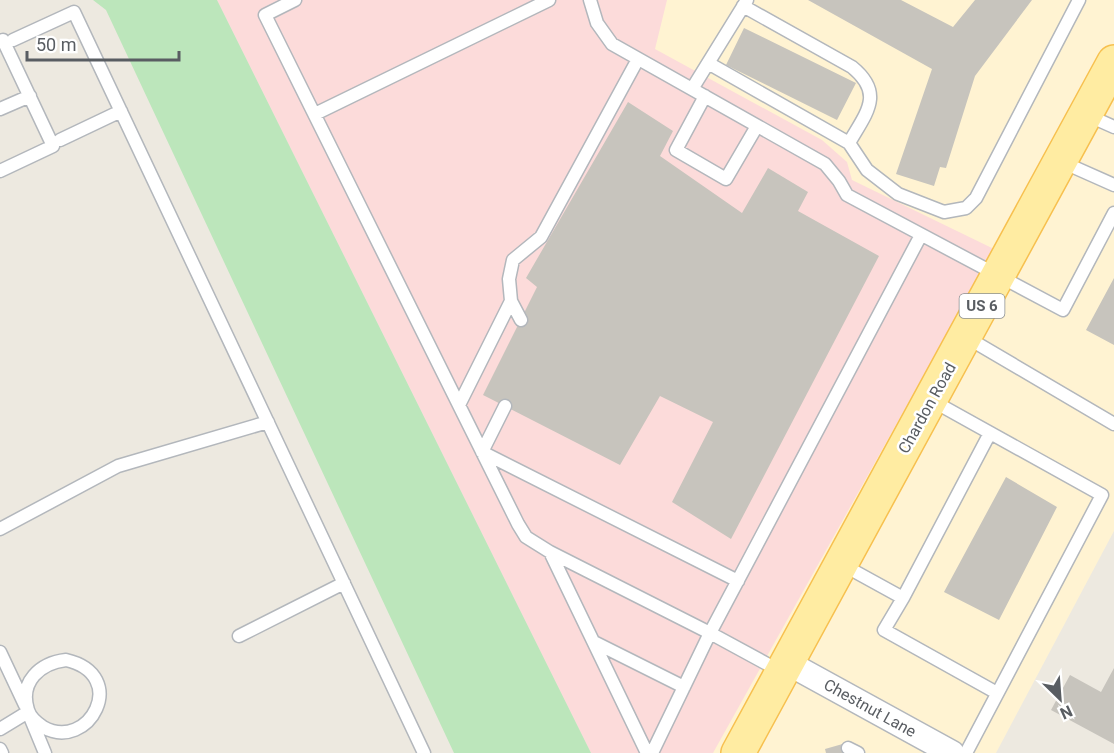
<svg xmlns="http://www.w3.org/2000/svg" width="1114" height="753" viewBox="0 0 1114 753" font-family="Roboto,sans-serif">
	<rect width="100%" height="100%" fill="#ede9e0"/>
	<!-- commercial -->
	<path fill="#fff3d2" d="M 266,0 L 1114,0 L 1114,531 L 996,753 L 611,753 Z"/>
	<!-- medical -->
	<path fill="#fcdbda" d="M 217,0 L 667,0 L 655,49 L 822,140 L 847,162 L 852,180 L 994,249 L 713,753 L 591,753 Z"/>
	<!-- green -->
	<path fill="#bce6bb" d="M 93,0 L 217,0 L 591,753 L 454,753 L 106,10 Z"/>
	<!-- building -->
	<path fill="#c7c4bd" d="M 808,0 L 901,0 L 953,27 L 975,0 L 1032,0 L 975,76 L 946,168 L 940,167 L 934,186 L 896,174 L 932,69 Z
		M 744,28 L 856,83 L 837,120 L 726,65 Z
		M 628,102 L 673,131 L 660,156 L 742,213 L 768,168 L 808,192 L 798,211 L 879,256 L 731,539 L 672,502 L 713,422 L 660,396 L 620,465 L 483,395 L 537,287 L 526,278 Z
		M 1114,278 L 1114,345 L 1086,330 Z
		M 1006,477 L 1057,507 L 999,620 L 944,592 Z
		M 1114,668 L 1114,744 L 1051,710 L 1070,675 L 1101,692 Z
		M 846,743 L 849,753 L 826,753 L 825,749 Z"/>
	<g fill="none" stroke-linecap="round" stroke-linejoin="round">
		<defs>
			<path id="lane" d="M 295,0 L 265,15 L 518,524 L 526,537 L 550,552 L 647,753
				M 590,0 L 597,23 L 612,44 L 825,164 L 839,181 L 847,195 L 1063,310 L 1114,213
				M 743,6 L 852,67 C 885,94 866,113 849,143
				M 13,40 L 74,12 L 424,753
				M 0,41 L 3,40 L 53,146 L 0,171
				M 708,63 L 849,143 L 867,170 L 898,194 L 944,212 L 966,208 L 976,198 L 1079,0
				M 692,89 L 747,0
				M 705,96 L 676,150 L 726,179 L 757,126
				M 0,109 L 30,96
				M 315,114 L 549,0
				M 1087,115 L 1114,127
				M 60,140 L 121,111
				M 1060,161 L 1114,185
				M 511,301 L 521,320
				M 966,337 L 1114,424
				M 931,400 L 1102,495 L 966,753
				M 459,405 L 511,301 L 509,279 L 513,260 L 541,237 L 638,59
				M 505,406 L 482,452 L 738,581
				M 0,529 L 118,466 L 268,422
				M 550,552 L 710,633 L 652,753
				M 843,565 L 903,598 L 884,630 L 997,693
				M 903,598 L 990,433
				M 239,636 L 344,583
				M 594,642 L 684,687
				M 0,652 L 25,705
				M 66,660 C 131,675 89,753 43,727 C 37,723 30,717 28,710 C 19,682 40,663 66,660 Z
				M 780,671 L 710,633 L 921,235
				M 0,729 L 28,712 L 45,753
				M 848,748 L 858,753
				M 0,749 L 2,753"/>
			<path id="street" d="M 788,663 L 952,753"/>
			<path id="primary" d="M 738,753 L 1114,62"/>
		</defs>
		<!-- lane casing -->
		<use href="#lane" stroke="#b3b7bc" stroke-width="15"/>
		<!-- street casing -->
		<use href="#street" stroke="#b3b7bc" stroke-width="27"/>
		<!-- primary casing -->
		<use href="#primary" stroke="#f7c04f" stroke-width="36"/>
		<!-- lane -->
		<use href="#lane" stroke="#fff" stroke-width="12"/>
		<!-- street -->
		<use href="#street" stroke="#fff" stroke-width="24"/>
		<!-- primary -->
		<use href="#primary" stroke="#ffeca2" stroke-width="33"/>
	</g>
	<g text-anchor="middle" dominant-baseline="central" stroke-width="5" stroke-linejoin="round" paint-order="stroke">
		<!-- shield labels -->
		<rect fill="#fff" stroke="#8b8e91" stroke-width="1.5" x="959.5" y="294" width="45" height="24" rx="4.5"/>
		<g font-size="15" font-weight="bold" fill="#595d62">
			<text x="982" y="306">US 6</text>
		</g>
		<!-- street labels -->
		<g font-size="16" fill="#595d62" stroke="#fff">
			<text transform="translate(927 408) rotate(-61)">Chardon Road</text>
			<text transform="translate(870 708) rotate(29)">Chestnut Lane</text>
		</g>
	</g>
	<!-- north arrow -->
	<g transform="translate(1060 699) rotate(155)" stroke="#ffffff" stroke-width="4.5" paint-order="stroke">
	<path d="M0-4.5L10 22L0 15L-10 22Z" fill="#595d62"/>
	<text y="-9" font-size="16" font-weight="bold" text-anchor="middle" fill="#595d62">N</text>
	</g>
	<!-- scale -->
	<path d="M27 51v9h152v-9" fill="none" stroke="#595d62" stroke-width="3"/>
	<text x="36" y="51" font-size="18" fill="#595d62" stroke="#ffffff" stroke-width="4.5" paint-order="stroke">50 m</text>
</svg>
